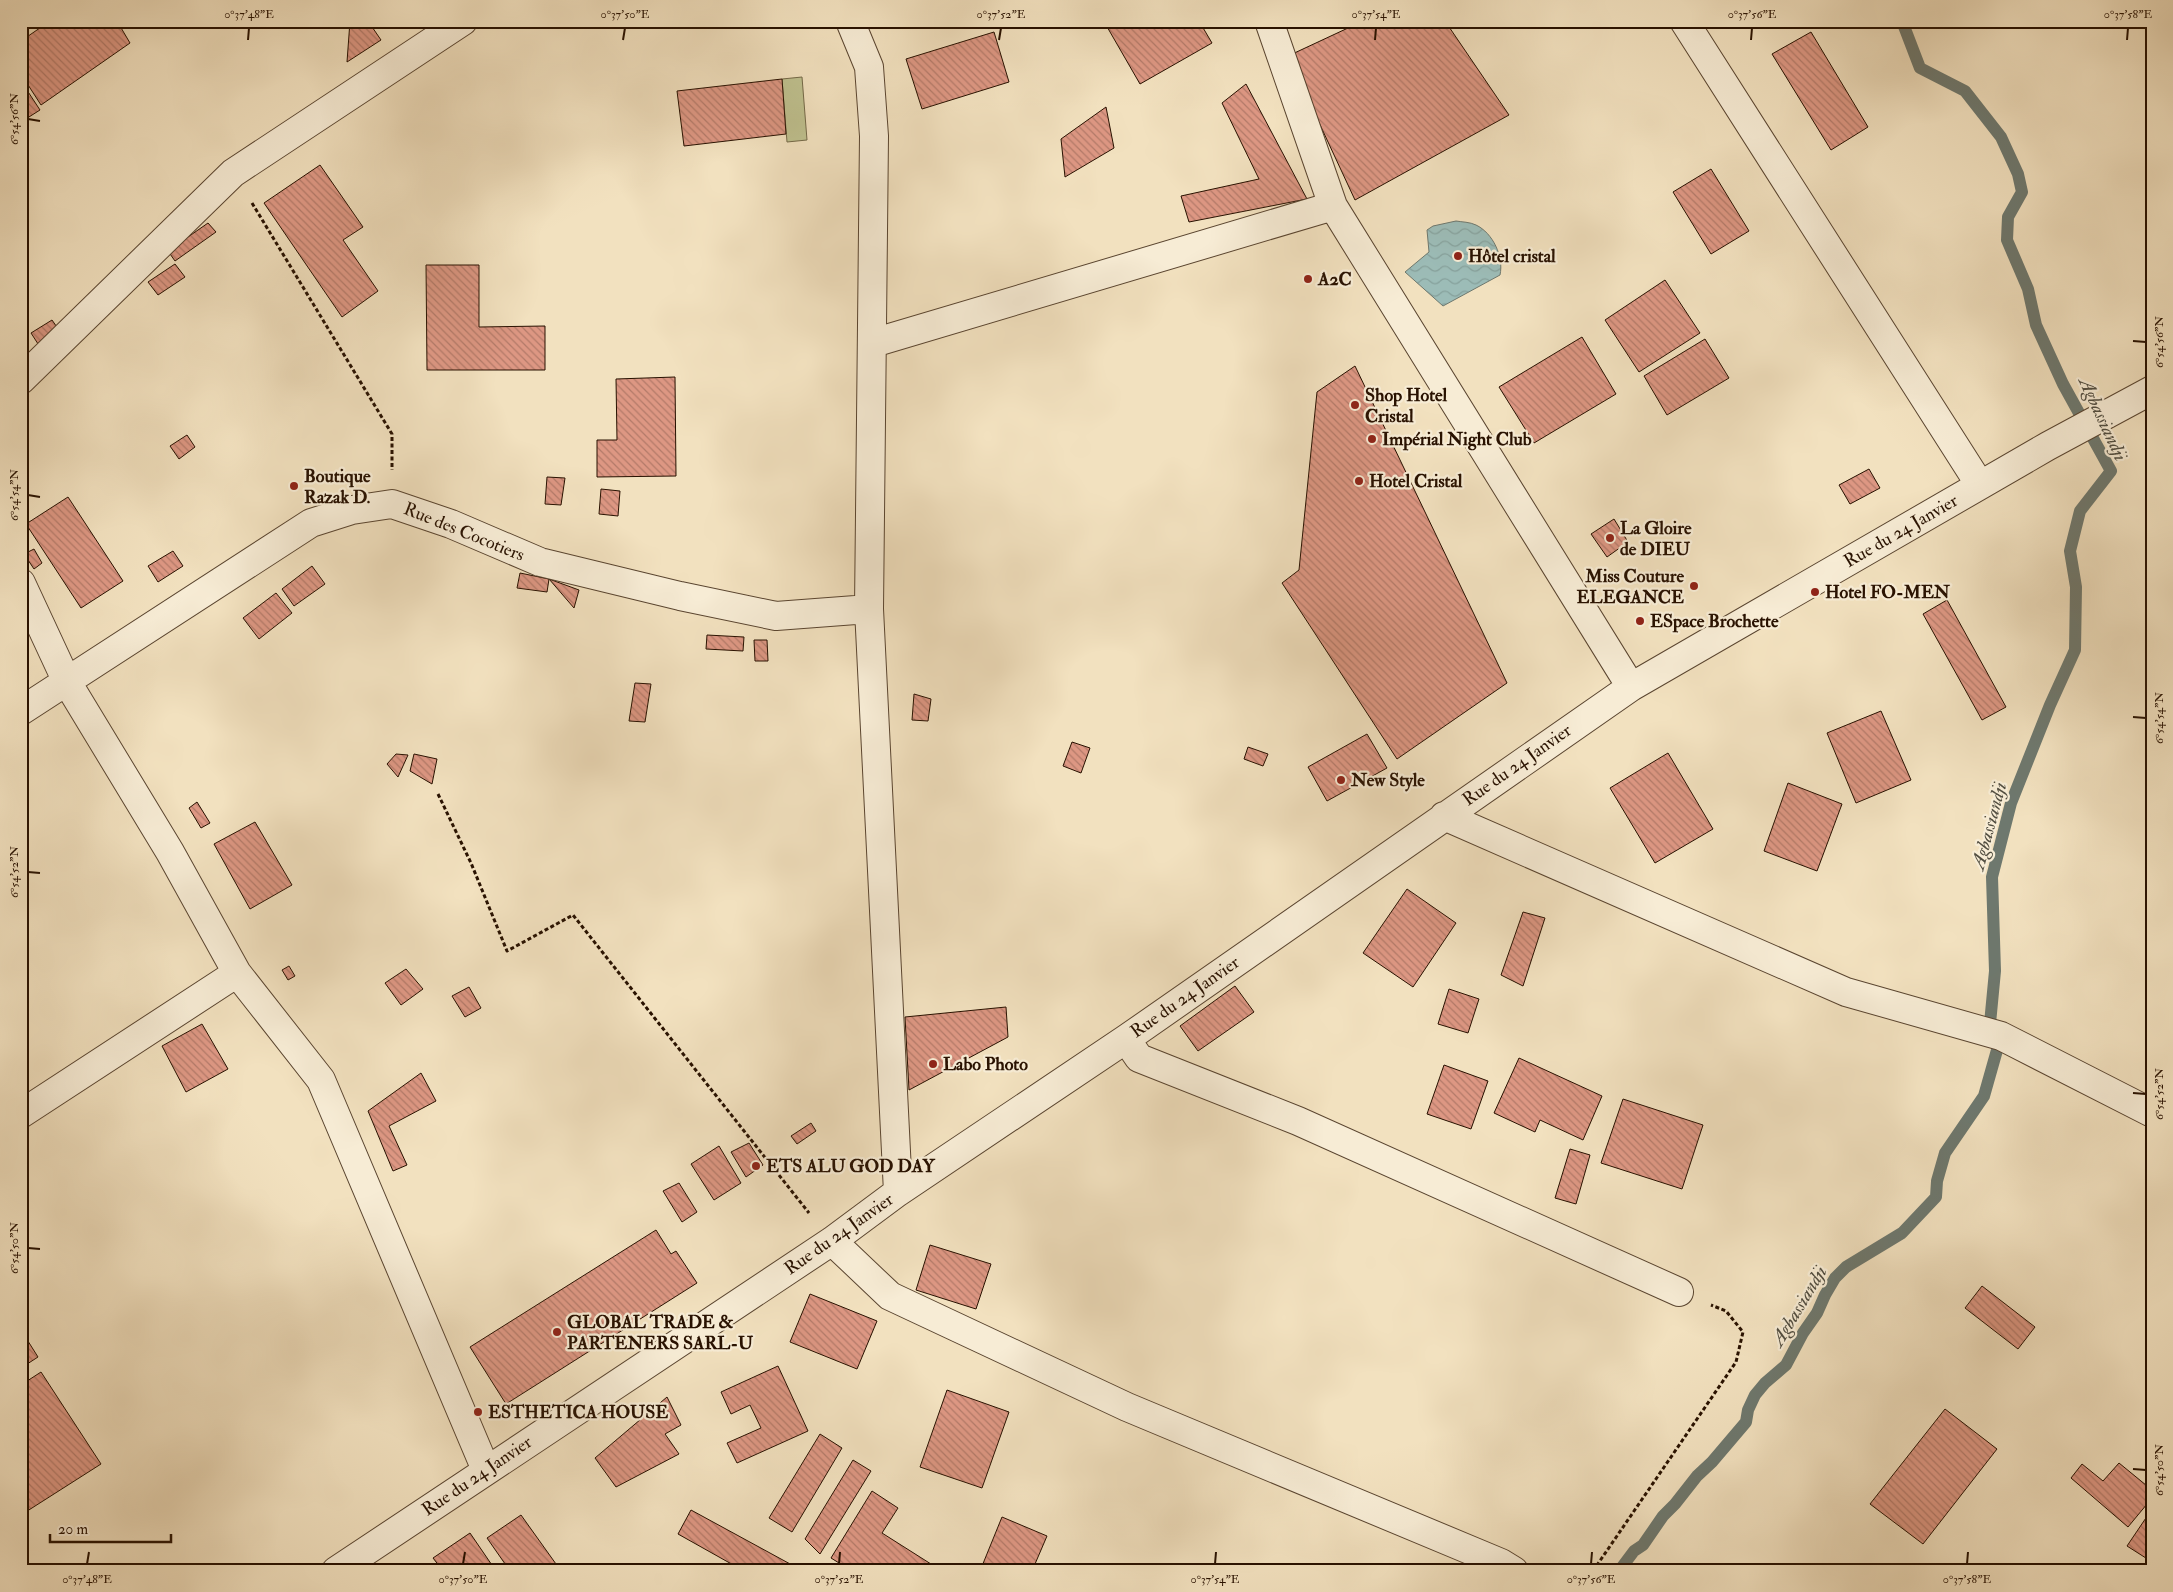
<svg xmlns="http://www.w3.org/2000/svg" width="2173" height="1592" viewBox="0 0 2173 1592" font-family="'IM FELL Double Pica',serif">
	<defs>
		<pattern id="water-waves" width="16" height="10" patternUnits="userSpaceOnUse" patternTransform="scale(1.25)"><rect width="16" height="10" fill="#9cbcb7"/><path d="M0 5q4-4 8 0t8 0" fill="none" stroke="#86a19c"/></pattern>
		<pattern id="building-back-hatch" width="6" height="6" patternUnits="userSpaceOnUse" patternTransform="scale(1.25)"><rect width="6" height="6" fill="#dd9783"/><path d="M-1 5l2 2M0 0l6 6M5-1l2 2" fill="none" stroke="#b37a69"/></pattern>
	</defs>
	<rect width="100%" height="100%" fill="#f2e1bf"/>
	<filter id="stains"><feTurbulence type="fractalNoise" baseFrequency=".004" numOctaves="4"/><feColorMatrix values="0 0 0 0 .2 0 0 0 0 .09 0 0 0 0 .02 0 0 0 .5 -.17"/></filter>
	<radialGradient id="worn" r=".72"><stop offset=".6" stop-color="#630" stop-opacity="0"/><stop offset="1" stop-color="#630" stop-opacity=".3"/></radialGradient>
	<!-- green -->
	<path fill="#bfc18f" stroke="#746948" d="M 802,77 L 807,140 L 787,142 L 782,79 Z"/>
	<!-- water -->
	<path fill="url(#water-waves)" stroke="#6e786e" d="M 1456,221 C 1462,222 1470,222 1476,225 C 1493,233 1504,257 1500,275 L 1443,306 L 1405,272 L 1429,252 L 1427,230 L 1433,226 Z"/>
	<g fill="none" stroke-linecap="round" stroke-linejoin="round">
		<!-- stream -->
		<path stroke="#6e786e" stroke-width="12" d="M 1902,21 L 1920,68 L 1965,91 L 2001,137 L 2018,174 L 2022,192 L 2008,217 L 2007,240 L 2028,289 L 2036,325 L 2063,384 L 2111,471 L 2080,511 L 2070,551 L 2076,587 L 2075,650 L 2050,705 L 2011,803 L 1992,877 L 1995,971 L 1989,1034
			M 1619,1571 L 1634,1551 L 1643,1545 L 1663,1516 L 1675,1504 L 1697,1476 L 1712,1462 L 1746,1422 L 1748,1410 L 1755,1395 L 1765,1383 L 1786,1365 L 1803,1333 L 1817,1313 L 1825,1295 L 1835,1278 L 1846,1267 L 1902,1233 L 1936,1197 L 1937,1181 L 1945,1153 L 1984,1096 L 2001,1036 L 1999,1038"/>
	</g>
	<!-- building -->
	<path fill="url(#building-back-hatch)" stroke="#281100" d="M 50,21 L 117,21 L 130,43 L 41,105 L 21,74 L 21,41 Z
		M 350,21 L 368,21 L 381,40 L 347,62 Z
		M 1113,21 L 1199,21 L 1212,43 L 1140,84 L 1106,25 Z
		M 1363,21 L 1445,21 L 1509,115 L 1355,200 L 1288,56 Z
		M 994,32 L 1009,82 L 922,109 L 906,59 Z
		M 1811,32 L 1868,127 L 1831,150 L 1772,54 Z
		M 782,79 L 786,134 L 684,146 L 677,91 Z
		M 21,81 L 40,110 L 21,122 Z
		M 1246,84 L 1307,199 L 1189,222 L 1181,196 L 1259,179 L 1222,103 Z
		M 1106,107 L 1114,148 L 1065,177 L 1061,139 Z
		M 320,165 L 363,227 L 343,240 L 378,291 L 342,317 L 264,203 Z
		M 1711,169 L 1749,231 L 1711,254 L 1673,192 Z
		M 208,223 L 216,232 L 175,261 L 168,251 Z
		M 175,264 L 185,277 L 158,295 L 148,282 Z
		M 426,265 L 479,265 L 479,327 L 545,326 L 545,370 L 427,370 Z
		M 1665,280 L 1700,333 L 1639,372 L 1605,320 Z
		M 52,320 L 61,333 L 40,347 L 31,333 Z
		M 1582,337 L 1616,394 L 1534,443 L 1499,387 Z
		M 1705,339 L 1729,378 L 1667,415 L 1644,376 Z
		M 1355,366 L 1507,683 L 1397,759 L 1282,583 L 1299,570 L 1317,392 Z
		M 675,377 L 676,476 L 597,477 L 597,440 L 617,440 L 616,379 Z
		M 187,435 L 195,447 L 179,459 L 170,446 Z
		M 1869,469 L 1880,488 L 1850,504 L 1839,485 Z
		M 547,477 L 565,478 L 561,505 L 545,504 Z
		M 601,489 L 620,491 L 618,516 L 599,514 Z
		M 68,497 L 123,581 L 81,608 L 26,524 Z
		M 1614,519 L 1628,542 L 1607,557 L 1591,534 Z
		M 34,549 L 42,563 L 34,569 L 24,554 Z
		M 173,551 L 183,566 L 158,582 L 148,566 Z
		M 312,566 L 325,584 L 294,606 L 282,589 Z
		M 520,573 L 549,579 L 547,592 L 517,588 Z
		M 549,579 L 579,590 L 574,608 Z
		M 276,593 L 292,613 L 259,639 L 243,618 Z
		M 1947,600 L 2006,707 L 1982,720 L 1923,614 Z
		M 707,635 L 744,637 L 743,651 L 706,649 Z
		M 754,640 L 767,640 L 768,661 L 755,661 Z
		M 635,683 L 651,684 L 645,722 L 629,721 Z
		M 914,694 L 931,699 L 928,721 L 912,720 Z
		M 1881,711 L 1911,780 L 1856,803 L 1827,733 Z
		M 1367,734 L 1387,768 L 1327,801 L 1308,767 Z
		M 1072,742 L 1090,748 L 1081,773 L 1063,766 Z
		M 1248,747 L 1268,754 L 1263,766 L 1244,759 Z
		M 1668,753 L 1713,829 L 1655,863 L 1610,788 Z
		M 396,754 L 408,755 L 398,777 L 387,764 Z
		M 414,754 L 437,759 L 432,784 L 410,771 Z
		M 1788,783 L 1842,804 L 1817,871 L 1764,851 Z
		M 197,802 L 210,823 L 201,828 L 189,808 Z
		M 255,822 L 292,885 L 250,909 L 214,844 Z
		M 1407,889 L 1456,923 L 1413,987 L 1363,953 Z
		M 1523,912 L 1545,918 L 1523,986 L 1501,975 Z
		M 289,966 L 295,976 L 288,980 L 282,970 Z
		M 406,969 L 423,989 L 401,1005 L 385,983 Z
		M 1235,986 L 1254,1012 L 1198,1051 L 1180,1026 Z
		M 469,987 L 481,1008 L 465,1017 L 452,996 Z
		M 1449,989 L 1479,999 L 1468,1033 L 1438,1024 Z
		M 1006,1007 L 1008,1037 L 909,1090 L 905,1017 Z
		M 202,1024 L 228,1069 L 186,1092 L 162,1046 Z
		M 1519,1058 L 1602,1096 L 1583,1140 L 1540,1120 L 1535,1132 L 1494,1113 Z
		M 1444,1065 L 1488,1081 L 1471,1129 L 1427,1114 Z
		M 421,1073 L 436,1101 L 389,1126 L 407,1165 L 393,1171 L 368,1111 Z
		M 1623,1099 L 1703,1125 L 1682,1189 L 1601,1163 Z
		M 811,1123 L 816,1131 L 797,1144 L 791,1136 Z
		M 749,1143 L 763,1165 L 746,1177 L 731,1152 Z
		M 719,1146 L 741,1183 L 714,1200 L 691,1164 Z
		M 1570,1149 L 1590,1155 L 1576,1204 L 1555,1198 Z
		M 679,1183 L 697,1212 L 682,1222 L 663,1191 Z
		M 656,1230 L 671,1254 L 676,1251 L 697,1283 L 506,1404 L 470,1347 Z
		M 930,1245 L 991,1264 L 976,1309 L 916,1290 Z
		M 1982,1286 L 2035,1327 L 2018,1349 L 1965,1308 Z
		M 810,1294 L 877,1321 L 857,1369 L 790,1342 Z
		M 21,1330 L 38,1357 L 21,1368 Z
		M 778,1366 L 808,1431 L 737,1463 L 727,1443 L 761,1428 L 750,1405 L 731,1414 L 721,1392 Z
		M 41,1372 L 101,1464 L 21,1515 L 21,1385 Z
		M 947,1390 L 1009,1412 L 982,1488 L 920,1467 Z
		M 667,1397 L 681,1425 L 665,1434 L 679,1454 L 616,1487 L 595,1458 Z
		M 1945,1409 L 1997,1449 L 1923,1544 L 1870,1504 Z
		M 820,1434 L 842,1448 L 792,1532 L 769,1518 Z
		M 853,1460 L 871,1471 L 820,1554 L 805,1539 Z
		M 2119,1463 L 2152,1490 L 2152,1498 L 2128,1527 L 2071,1478 L 2082,1464 L 2103,1481 Z
		M 872,1491 L 898,1508 L 882,1533 L 942,1571 L 852,1571 L 831,1558 Z
		M 2152,1509 L 2152,1555 L 2149,1560 L 2127,1546 Z
		M 691,1510 L 803,1571 L 744,1571 L 678,1534 Z
		M 521,1515 L 561,1571 L 510,1571 L 487,1538 Z
		M 1002,1517 L 1047,1536 L 1032,1571 L 980,1571 Z
		M 470,1533 L 496,1571 L 443,1571 L 433,1558 Z"/>
	<g fill="none" stroke-linecap="round" stroke-linejoin="round">
		<defs>
			<path id="minor" d="M 850,21 L 869,67 L 874,136 L 869,609 L 898,1192
				M 1269,21 L 1333,206 L 1631,687
				M 1684,21 L 1980,485
				M 873,343 L 1333,206
				M 21,380 L 233,173 L 463,21
				M 21,583 L 67,682 L 170,852 L 237,973 L 321,1080 L 486,1470
				M 21,711 L 311,523 L 352,510 L 392,504 L 451,524 L 540,562 L 680,596 L 776,616 L 869,609
				M 1444,816 L 1846,992 L 2001,1036 L 2152,1113
				M 1126,1039 L 1139,1058 L 1298,1121 L 1679,1292
				M 21,1114 L 237,973
				M 832,1241 L 890,1296 L 1127,1407 L 1501,1563 L 1514,1571
				M 336,1571 L 832,1241 L 898,1192 L 1126,1039 L 1631,687 L 2048,446 L 2152,390"/>
		</defs>
		<!-- minor casing -->
		<use href="#minor" stroke="#5a4530" stroke-width="30"/>
		<!-- path -->
		<path stroke="#281100" stroke-width="3" stroke-dasharray="4 2.5" stroke-linecap="butt" d="M 252,203 L 392,434 L 392,470
			M 438,794 L 471,863 L 507,951 L 573,915 L 809,1213
			M 1593,1571 L 1736,1362 L 1743,1332 L 1726,1311 L 1711,1305"/>
		<!-- minor -->
		<use href="#minor" stroke="#f7ecd5" stroke-width="28"/>
	</g>
	<!-- ticks -->
	<path fill="none" stroke="#281100" stroke-width="2" d="M 248,40 L 249,28M 623,40 L 625,28M 999,40 L 1001,28M 1375,40 L 1376,28M 1751,40 L 1752,28M 2127,40 L 2128,28M 28,119 L 40,121M 2133,341 L 2146,342M 28,495 L 40,497M 2133,717 L 2146,718M 28,872 L 40,873M 2133,1093 L 2146,1094M 28,1248 L 40,1249M 2133,1469 L 2146,1470M 87,1564 L 89,1552M 463,1564 L 465,1552M 839,1564 L 840,1552M 1215,1564 L 1216,1552M 1591,1564 L 1592,1552M 1967,1564 L 1968,1552"/>
	<!-- markers -->
	<g fill="#8f2418" stroke="#f7ecd5" stroke-width="2">
		<circle cx="1458" cy="256" r="5"/>
		<circle cx="1308" cy="279" r="5"/>
		<circle cx="1355" cy="405" r="5"/>
		<circle cx="1372" cy="439" r="5"/>
		<circle cx="1359" cy="481" r="5"/>
		<circle cx="294" cy="486" r="5"/>
		<circle cx="1610" cy="538" r="5"/>
		<circle cx="1694" cy="586" r="5"/>
		<circle cx="1815" cy="592" r="5"/>
		<circle cx="1640" cy="621" r="5"/>
		<circle cx="1341" cy="780" r="5"/>
		<circle cx="933" cy="1064" r="5"/>
		<circle cx="756" cy="1166" r="5"/>
		<circle cx="557" cy="1332" r="5"/>
		<circle cx="478" cy="1412" r="5"/>
	</g>
	<g text-anchor="middle" dominant-baseline="central" stroke-width="4.5" stroke-linejoin="round" paint-order="stroke">
		<!-- poi labels -->
		<g font-size="18" font-weight="bold" fill="#281100" stroke="#f7ecd5" text-anchor="start">
			<text x="1468" y="256">Hôtel cristal</text>
			<text x="1318" y="279">A2C</text>
			<text x="1365" y="395">Shop Hotel<tspan x="1365" dy="21">Cristal</tspan></text>
			<text x="1382" y="439">Impérial Night Club</text>
			<text x="304" y="476">Boutique<tspan x="304" dy="21">Razak D.</tspan></text>
			<text x="1369" y="481">Hotel Cristal</text>
			<text x="1620" y="528">La Gloire<tspan x="1620" dy="21">de DIEU</tspan></text>
			<text x="1684" y="576" text-anchor="end">Miss Couture<tspan x="1684" dy="21">ELEGANCE</tspan></text>
			<text x="1825" y="592">Hotel FO-MEN</text>
			<text x="1650" y="621">ESpace Brochette</text>
			<text x="1351" y="780">New Style</text>
			<text x="943" y="1064">Labo Photo</text>
			<text x="766" y="1166">ETS ALU GOD DAY</text>
			<text x="567" y="1322">GLOBAL TRADE &amp;<tspan x="567" dy="21">PARTENERS SARL-U</tspan></text>
			<text x="488" y="1412">ESTHETICA HOUSE</text>
		</g>
		<!-- street labels -->
		<g font-size="18" fill="#281100" stroke="#f7ecd5">
			<text transform="translate(1901 531) rotate(-30)">Rue du 24 Janvier</text>
			<text transform="translate(464 532) rotate(22)">Rue des Cocotiers</text>
			<text transform="translate(1517 765) rotate(-35)">Rue du 24 Janvier</text>
			<text transform="translate(1185 997) rotate(-35)">Rue du 24 Janvier</text>
			<text transform="translate(839 1234) rotate(-35)">Rue du 24 Janvier</text>
			<text transform="translate(477 1476) rotate(-34)">Rue du 24 Janvier</text>
		</g>
		<!-- water labels -->
		<g font-size="19" font-style="italic" fill="#514d40" stroke="#f7ecd5">
			<text transform="translate(2103 419) rotate(65)">Agbassiandji</text>
			<text transform="translate(1989 826) rotate(-75)">Agbassiandji</text>
			<text transform="translate(1799 1306) rotate(-59)">Agbassiandji</text>
		</g>
	</g>
	<!-- margin -->
	<rect width="2173" height="1592" fill="none" stroke="#f2e1bf" stroke-width="55"/>
	<!-- scale -->
	<path d="M50 1534v8h121v-8" fill="none" stroke="#281100" stroke-width="2.5"/>
	<text x="58" y="1534" font-size="15" fill="#281100" stroke="#f7ecd5" stroke-width="4" paint-order="stroke">20 m</text>
	<rect x="28" y="28" width="2118" height="1536" fill="none" stroke="#281100" stroke-width="2"/>
	<g font-size="12" text-anchor="middle" fill="#281100">
		<text x="249" y="18">0°37'48"E</text>
		<text x="625" y="18">0°37'50"E</text>
		<text x="1001" y="18">0°37'52"E</text>
		<text x="1376" y="18">0°37'54"E</text>
		<text x="1752" y="18">0°37'56"E</text>
		<text x="2128" y="18">0°37'58"E</text>
		<text transform="translate(14 119) rotate(-90)" y="4">6°54'56"N</text>
		<text transform="translate(2159 342) rotate(-90)" y="4">6°54'56"N</text>
		<text transform="translate(14 495) rotate(-90)" y="4">6°54'54"N</text>
		<text transform="translate(2159 718) rotate(-90)" y="4">6°54'54"N</text>
		<text transform="translate(14 872) rotate(-90)" y="4">6°54'52"N</text>
		<text transform="translate(2159 1094) rotate(-90)" y="4">6°54'52"N</text>
		<text transform="translate(14 1248) rotate(-90)" y="4">6°54'50"N</text>
		<text transform="translate(2159 1470) rotate(-90)" y="4">6°54'50"N</text>
		<text x="87" y="1583">0°37'48"E</text>
		<text x="463" y="1583">0°37'50"E</text>
		<text x="839" y="1583">0°37'52"E</text>
		<text x="1215" y="1583">0°37'54"E</text>
		<text x="1591" y="1583">0°37'56"E</text>
		<text x="1967" y="1583">0°37'58"E</text>
	</g>
	<rect width="100%" height="100%" filter="url(#stains)"/>
	<rect width="100%" height="100%" fill="url(#worn)"/>
</svg>
